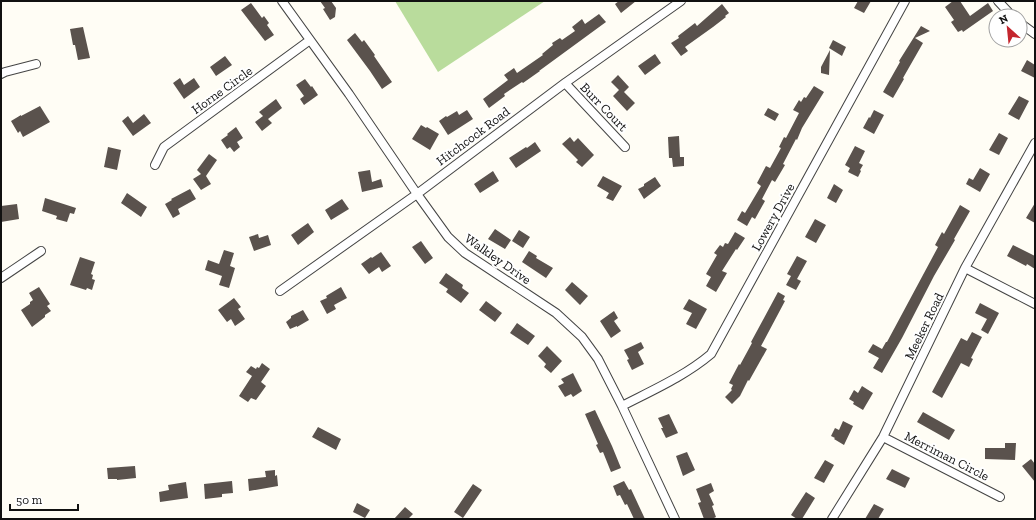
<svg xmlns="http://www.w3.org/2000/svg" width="1036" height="520" viewBox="0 0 1036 520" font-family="'Zilla Slab',serif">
	<rect width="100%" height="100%" fill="#fffdf5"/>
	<!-- forest -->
	<path fill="#b9dc9c" d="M 395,1 L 545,1 L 438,72 Z"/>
	<!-- building -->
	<path fill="#5a524d" d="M 320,1 L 331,1 L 336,8 L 335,17 L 330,20 L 323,9 L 325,8 Z
		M 619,1 L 636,1 L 621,13 L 615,4 Z
		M 858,1 L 871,1 L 864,13 L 854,8 Z
		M 953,1 L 960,1 L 970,16 L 988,3 L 993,11 L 963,32 L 962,30 L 958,32 L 951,22 L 954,20 L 945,7 Z
		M 251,3 L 262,18 L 264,16 L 269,23 L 267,25 L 274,35 L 265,41 L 241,10 Z
		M 722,4 L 729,13 L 725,16 L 726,17 L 713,27 L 685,47 L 688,51 L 681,56 L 671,43 L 679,38 L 678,36 L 695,23 L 697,26 Z
		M 599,14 L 606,22 L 539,71 L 540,71 L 523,83 L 522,82 L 504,94 L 505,96 L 489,108 L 483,99 L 508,80 L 504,75 L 514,68 L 517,73 L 543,55 L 542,54 L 553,45 L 552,43 L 560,38 L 562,40 L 575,31 L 572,27 L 582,19 L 585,24 Z
		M 921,26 L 930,31 L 915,38 L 923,43 L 903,78 L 904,79 L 893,98 L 883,92 L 900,62 L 899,61 Z
		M 83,27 L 90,58 L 78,60 L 75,45 L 73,45 L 70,29 Z
		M 355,33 L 362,42 L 364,40 L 375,55 L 374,56 L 392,82 L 382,89 L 370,71 L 347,40 Z
		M 833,40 L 846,47 L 842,56 L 829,48 Z
		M 830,50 L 829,75 L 821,73 L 821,67 Z
		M 655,54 L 661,63 L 645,75 L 638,66 Z
		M 225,56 L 232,65 L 216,76 L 210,67 Z
		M 1027,60 L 1035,65 L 1035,78 L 1021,71 Z
		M 618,75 L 629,87 L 624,92 L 635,103 L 627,111 L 613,96 L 619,90 L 611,82 Z
		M 180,78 L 184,85 L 194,78 L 200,87 L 184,99 L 173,83 Z
		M 305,79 L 311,87 L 312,86 L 318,95 L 304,105 L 300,99 L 304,96 L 296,85 Z
		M 814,86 L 824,92 L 802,128 L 797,140 L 796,139 L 783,164 L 785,165 L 775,182 L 772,180 L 762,199 L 765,201 L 755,219 L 752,217 L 747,226 L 737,220 L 742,211 L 745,213 L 761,186 L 757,183 L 766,166 L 770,168 L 781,148 L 779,147 L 784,137 L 786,138 L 799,113 L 793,110 L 799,100 L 801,102 L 804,97 L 806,98 Z
		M 1019,96 L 1029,101 L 1019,120 L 1008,114 Z
		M 276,99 L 282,108 L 268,119 L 272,123 L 262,131 L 255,122 L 263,116 L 259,112 Z
		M 40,106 L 50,122 L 23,137 L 20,131 L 18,133 L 11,121 L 21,115 L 21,116 Z
		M 768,108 L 779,114 L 775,121 L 764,115 Z
		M 467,110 L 473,119 L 448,135 L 439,121 L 446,116 L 447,117 L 457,111 L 459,115 Z
		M 874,110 L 884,115 L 874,134 L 863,128 L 869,117 L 870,118 Z
		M 144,114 L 151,123 L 133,136 L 122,121 L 128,116 L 133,123 Z
		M 421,125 L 426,128 L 427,127 L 439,134 L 430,150 L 412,139 Z
		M 236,127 L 243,138 L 237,142 L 240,147 L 234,152 L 230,147 L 227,149 L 221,140 L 228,135 L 227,134 Z
		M 999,133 L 1008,138 L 999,155 L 989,150 Z
		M 679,136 L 680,157 L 684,157 L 684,166 L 673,167 L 672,158 L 669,158 L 668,137 Z
		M 570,137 L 574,142 L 578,138 L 594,155 L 582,167 L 576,162 L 578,160 L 562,144 Z
		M 535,142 L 541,151 L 516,168 L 509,158 L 526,147 L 527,148 Z
		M 855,146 L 865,151 L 859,163 L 863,165 L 860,170 L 861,171 L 858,177 L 848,172 L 850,168 L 845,165 Z
		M 108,147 L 121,150 L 117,170 L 104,167 Z
		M 209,154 L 217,160 L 206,176 L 211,184 L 201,190 L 193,179 L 201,174 L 197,170 Z
		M 980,168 L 990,174 L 980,192 L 966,184 L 969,178 L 973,180 Z
		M 370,170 L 372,182 L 381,179 L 383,187 L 362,192 L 358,172 Z
		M 493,171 L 499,181 L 480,193 L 474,184 Z
		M 603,176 L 622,186 L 613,201 L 606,198 L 609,193 L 597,186 Z
		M 655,177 L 661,186 L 644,199 L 638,189 L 644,186 L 644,184 Z
		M 834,184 L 843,190 L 836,203 L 827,198 Z
		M 190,189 L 196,199 L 178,209 L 180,214 L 173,218 L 165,204 L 172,200 L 171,199 Z
		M 127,193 L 147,207 L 141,217 L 121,203 Z
		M 45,198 L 76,208 L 74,214 L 70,213 L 67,222 L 56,219 L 57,216 L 42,211 Z
		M 342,199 L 349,209 L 331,220 L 325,210 Z
		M 1035,203 L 1035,223 L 1026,218 Z
		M 17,204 L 19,219 L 1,222 L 1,206 Z
		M 960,205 L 970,211 L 954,239 L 955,240 L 934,276 L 902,338 L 882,373 L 873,368 L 879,358 L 868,352 L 873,344 L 882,349 L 886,342 L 887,342 L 938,247 L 935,245 L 942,232 L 944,234 Z
		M 815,219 L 826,225 L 816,243 L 805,237 Z
		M 308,223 L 314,232 L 298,245 L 291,235 Z
		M 495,229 L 511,240 L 505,249 L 488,239 Z
		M 519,230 L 530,237 L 523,248 L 512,241 Z
		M 735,232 L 745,238 L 737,250 L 736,249 L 722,271 L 727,273 L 716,292 L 706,286 L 711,277 L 706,274 L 717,255 L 714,253 L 720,245 L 723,247 L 725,243 L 728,244 Z
		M 258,234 L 259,238 L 268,235 L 271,245 L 254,251 L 249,237 Z
		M 421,241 L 433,258 L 425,264 L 412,247 Z
		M 1013,245 L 1035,256 L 1035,269 L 1027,264 L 1026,266 L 1007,256 Z
		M 224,250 L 234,253 L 230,266 L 235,268 L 229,288 L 219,285 L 222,276 L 205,270 L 208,260 L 219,264 Z
		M 529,251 L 537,256 L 536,258 L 553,268 L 546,278 L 522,262 Z
		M 381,252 L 391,266 L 382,272 L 379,267 L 369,274 L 361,264 L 371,257 L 372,258 Z
		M 797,256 L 807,261 L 797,279 L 801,281 L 796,290 L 786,285 L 791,276 L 787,274 Z
		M 80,257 L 95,262 L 91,274 L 93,275 L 92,279 L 95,280 L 92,290 L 87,288 L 86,290 L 70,285 Z
		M 446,273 L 463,285 L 462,288 L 469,293 L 461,303 L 446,292 L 448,289 L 439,283 Z
		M 572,282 L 588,296 L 580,305 L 565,290 Z
		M 39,287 L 50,304 L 47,306 L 51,311 L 45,315 L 45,317 L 32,327 L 21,310 L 30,304 L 30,302 L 33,300 L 29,293 Z
		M 341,287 L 347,298 L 334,305 L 336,309 L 327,314 L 320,301 L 327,298 L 326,296 Z
		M 778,292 L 785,296 L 783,300 L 785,301 L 761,346 L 767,349 L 749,381 L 748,380 L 740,396 L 732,404 L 725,397 L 732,390 L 731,389 L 733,385 L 729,383 L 739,364 L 740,365 L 752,343 L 751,342 Z
		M 234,298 L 241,307 L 238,309 L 245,319 L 235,326 L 231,319 L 227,322 L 218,310 Z
		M 689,299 L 707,309 L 696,329 L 686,324 L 692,313 L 683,309 Z
		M 486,301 L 502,313 L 495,322 L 479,310 Z
		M 980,303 L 999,313 L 988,334 L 981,330 L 987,319 L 975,313 Z
		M 303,310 L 309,320 L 297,327 L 297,326 L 290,329 L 286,322 L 291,318 L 291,316 Z
		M 614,311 L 618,318 L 614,321 L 621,331 L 611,338 L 600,321 Z
		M 517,323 L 535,336 L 528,345 L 510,333 Z
		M 972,332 L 982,337 L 971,358 L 973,359 L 969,367 L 961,363 L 942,398 L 932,392 L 961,338 L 967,341 Z
		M 641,342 L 644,348 L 638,352 L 644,364 L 632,370 L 627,360 L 629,359 L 624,350 Z
		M 547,346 L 562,361 L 551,373 L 544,367 L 546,364 L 538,356 Z
		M 262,363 L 270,369 L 261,382 L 266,386 L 256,400 L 251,398 L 248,402 L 239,396 L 252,376 L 246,372 L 251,366 L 256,369 L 257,367 L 259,368 Z
		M 573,373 L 582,391 L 573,397 L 571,394 L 565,397 L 558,386 L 564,383 L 561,379 Z
		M 862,386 L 873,393 L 863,410 L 853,404 L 854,402 L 849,399 L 854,390 L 858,393 Z
		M 595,410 L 612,446 L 621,468 L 611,472 L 603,452 L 600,453 L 596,445 L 598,444 L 585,414 Z
		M 923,412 L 955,430 L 949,440 L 917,422 Z
		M 669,414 L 678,433 L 666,438 L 661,428 L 663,428 L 658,418 Z
		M 843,421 L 853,426 L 844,445 L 834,439 L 835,438 L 831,436 L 835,428 L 839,430 Z
		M 318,427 L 341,439 L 336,450 L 312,437 Z
		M 1005,443 L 1016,443 L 1015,460 L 985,459 L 985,448 L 1005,448 Z
		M 687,452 L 695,470 L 683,476 L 676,456 Z
		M 1031,459 L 1035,464 L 1035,482 L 1022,466 Z
		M 825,460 L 834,465 L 824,483 L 814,478 Z
		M 135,466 L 136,478 L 117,480 L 117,479 L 108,479 L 107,468 Z
		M 892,469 L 910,478 L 905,488 L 886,479 Z
		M 275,470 L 275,476 L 277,475 L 278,486 L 249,491 L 248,479 L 266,477 L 265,471 Z
		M 232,481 L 233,493 L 222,494 L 222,497 L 205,499 L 204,484 Z
		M 624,481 L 629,490 L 631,489 L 645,519 L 634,519 L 627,504 L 625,505 L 620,495 L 617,496 L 613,486 Z
		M 186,482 L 188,498 L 160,502 L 159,492 L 169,490 L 168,485 Z
		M 711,483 L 714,491 L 709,494 L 714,505 L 712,506 L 716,517 L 712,519 L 704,519 L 698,503 L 701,502 L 696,489 Z
		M 473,484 L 482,490 L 463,518 L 454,512 Z
		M 806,492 L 815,498 L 802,519 L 797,519 L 791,515 Z
		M 357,503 L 370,510 L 365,518 L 353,512 Z
		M 874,504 L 884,509 L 878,519 L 865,519 Z
		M 405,507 L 413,514 L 408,519 L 394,519 Z"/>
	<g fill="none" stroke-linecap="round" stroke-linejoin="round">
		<defs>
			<path id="street" d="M 282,1 L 349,94 L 417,194 L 448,237 L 465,253 L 556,313 L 582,337 L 598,359 L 622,406 L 675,519
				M 998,1 L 1012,16
				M 1020,23 L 1035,34
				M 1,74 L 5,72 L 36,64
				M 565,83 L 625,147
				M 155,165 L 164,147 L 310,40
				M 965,268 L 1035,304
				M 1,278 L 41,251
				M 280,291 L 417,194 L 565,83 L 681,1
				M 622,406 C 653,390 685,376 711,354 L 905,1
				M 883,437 L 1000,497
				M 832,519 L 883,437 L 965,268 L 1035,143"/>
		</defs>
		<!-- street casing -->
		<use href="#street" stroke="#444" stroke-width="10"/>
		<!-- street -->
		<use href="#street" stroke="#fff" stroke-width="8"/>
	</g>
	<g text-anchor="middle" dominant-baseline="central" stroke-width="4" stroke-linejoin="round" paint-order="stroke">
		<!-- street labels -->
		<g font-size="13" fill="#111" stroke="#fff">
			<text transform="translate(222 90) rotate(-36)">Horne Circle</text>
			<text transform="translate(604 107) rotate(46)">Burr Court</text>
			<text transform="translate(473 136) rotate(-37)">Hitchcock Road</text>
			<text transform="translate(773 217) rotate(-61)">Lowery Drive</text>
			<text transform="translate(498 259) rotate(35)">Walkley Drive</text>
			<text transform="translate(924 326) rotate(-64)">Meeker Road</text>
			<text transform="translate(947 456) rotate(27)">Merriman Circle</text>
		</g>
	</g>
	<!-- border -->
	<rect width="1036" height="520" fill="none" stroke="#111111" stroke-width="4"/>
	<!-- north arrow -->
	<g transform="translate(1008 28) rotate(333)"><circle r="19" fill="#ffffff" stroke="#a0a0a0"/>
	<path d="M0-3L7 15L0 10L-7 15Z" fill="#c4262e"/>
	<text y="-6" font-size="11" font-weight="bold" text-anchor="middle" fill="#111111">N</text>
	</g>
	<!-- scale -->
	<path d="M10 504v6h68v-6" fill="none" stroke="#111111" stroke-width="2"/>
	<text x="16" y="504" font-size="12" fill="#111111" stroke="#ffffff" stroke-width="3" paint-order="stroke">50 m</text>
</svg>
